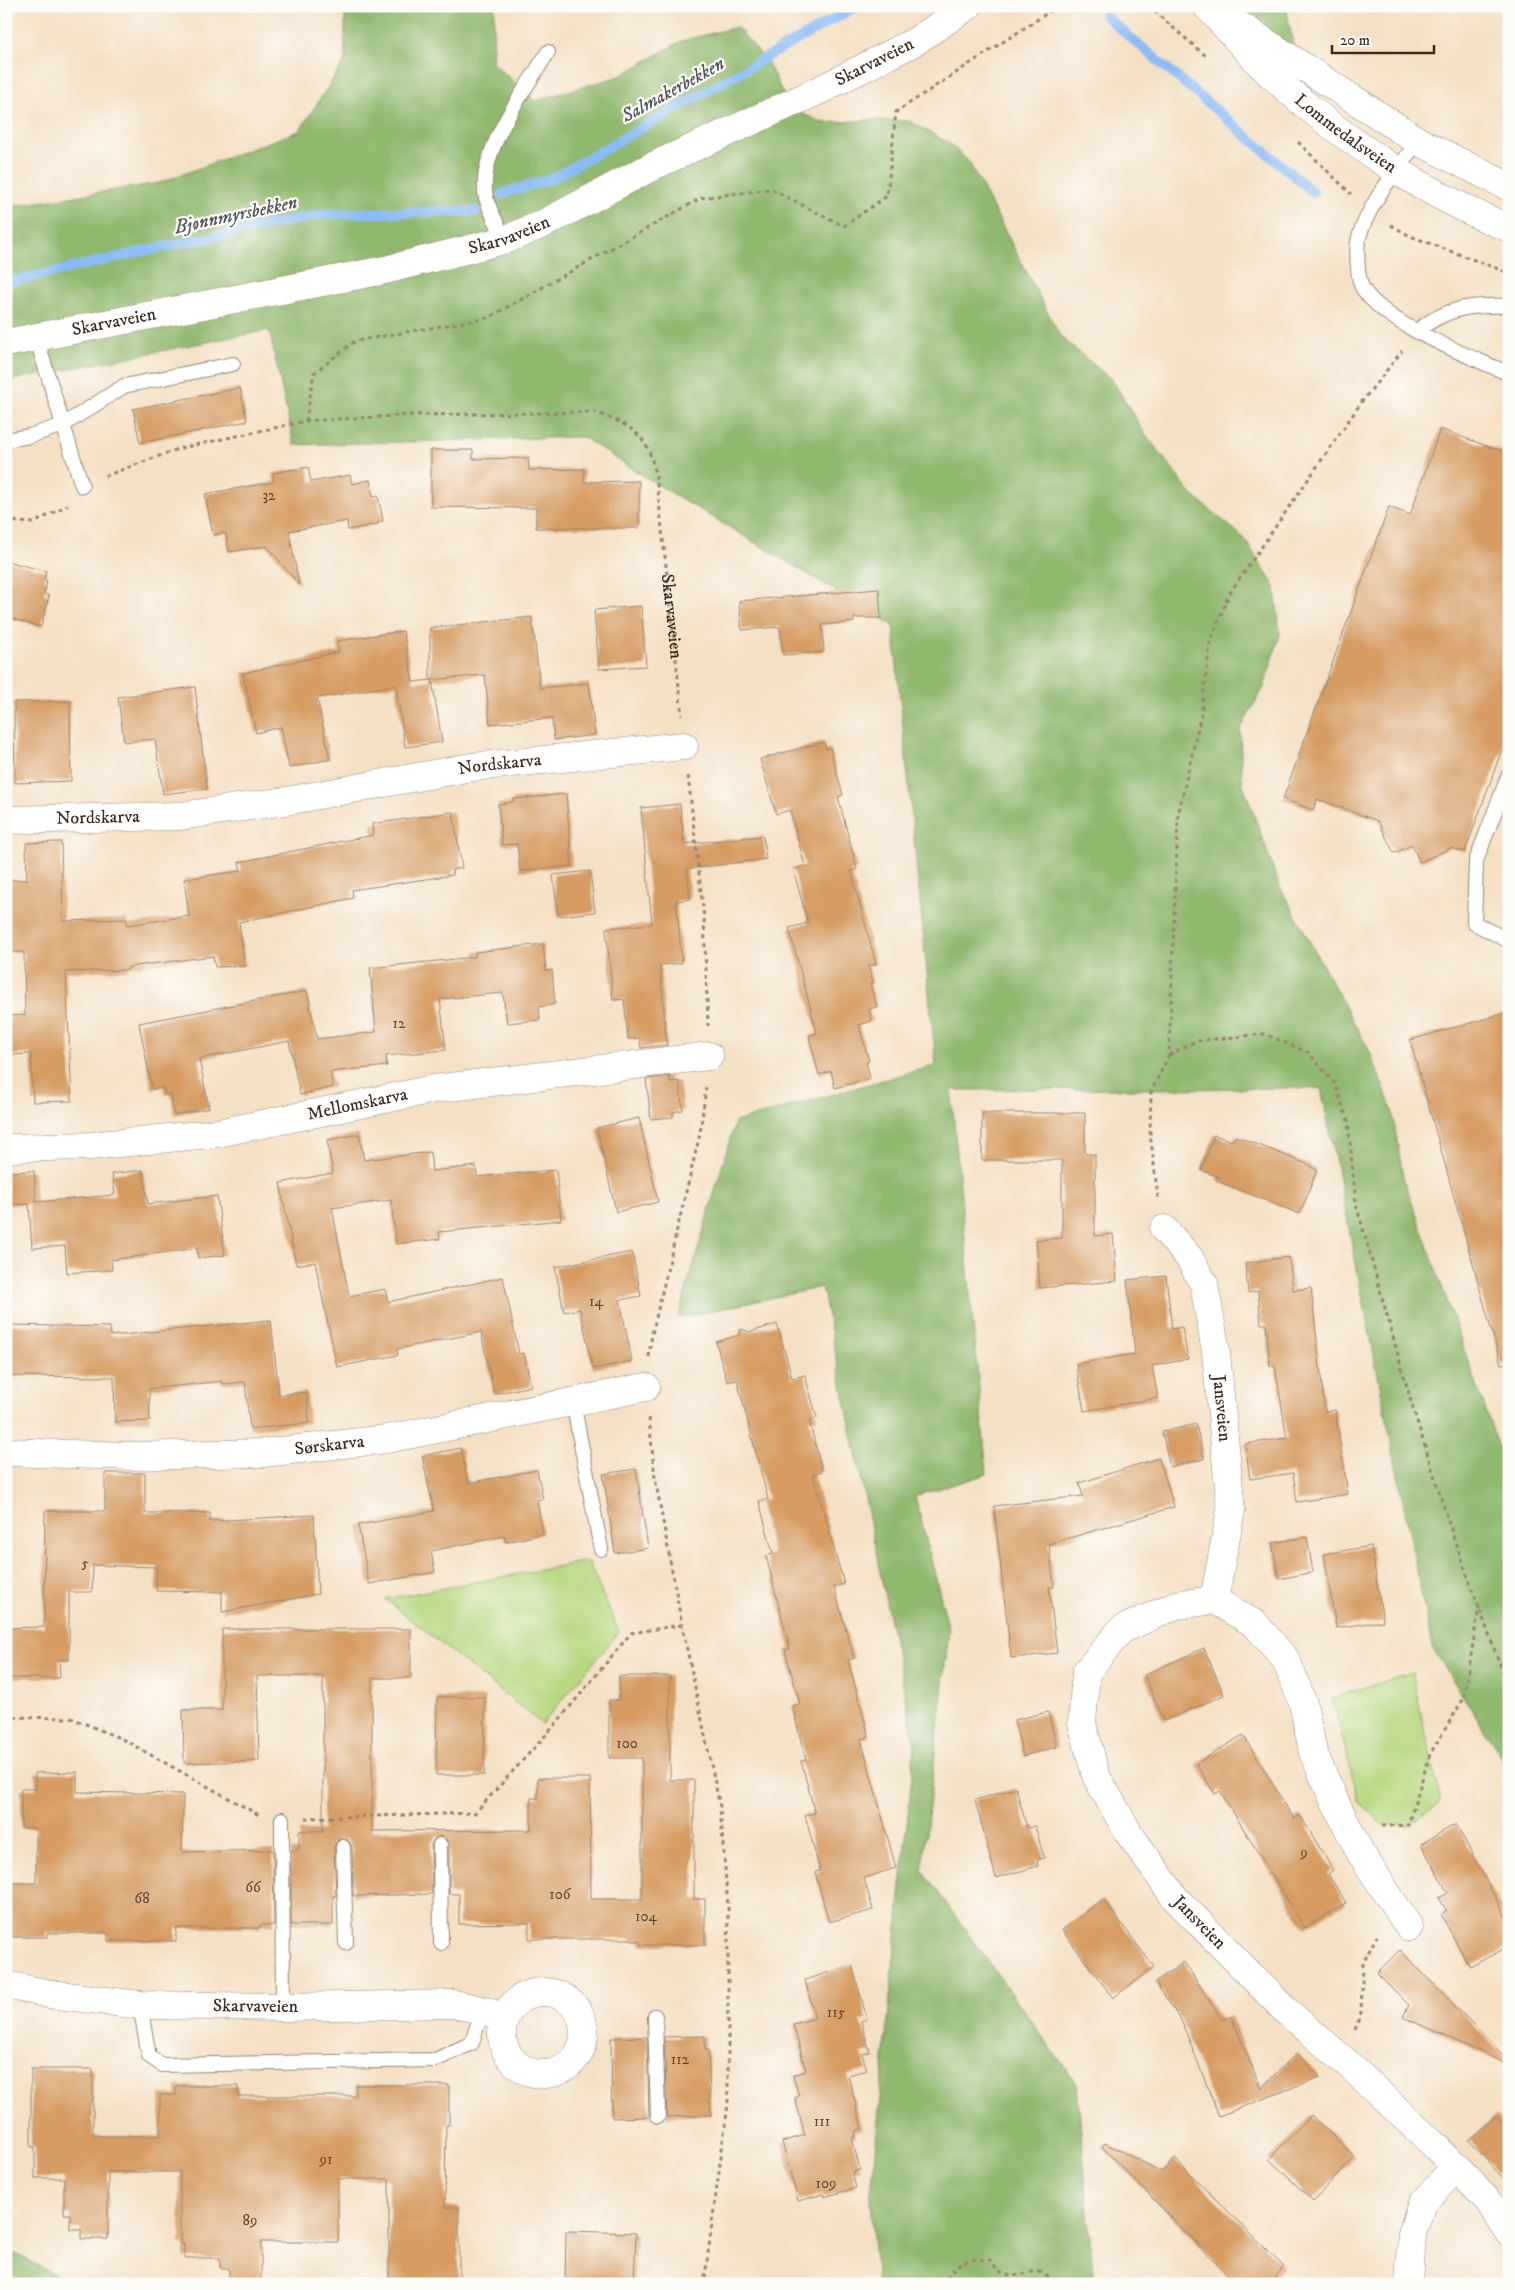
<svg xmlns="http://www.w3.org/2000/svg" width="1515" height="2290" viewBox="0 0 1515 2290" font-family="'IM FELL DW Pica',serif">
	<rect width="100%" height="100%" fill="#fdfcf7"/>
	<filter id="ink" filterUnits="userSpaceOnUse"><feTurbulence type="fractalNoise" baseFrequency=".02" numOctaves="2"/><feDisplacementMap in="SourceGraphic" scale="10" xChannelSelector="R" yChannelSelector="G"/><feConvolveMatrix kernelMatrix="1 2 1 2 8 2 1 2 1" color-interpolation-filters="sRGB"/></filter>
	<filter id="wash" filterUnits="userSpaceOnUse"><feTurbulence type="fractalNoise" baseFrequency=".0096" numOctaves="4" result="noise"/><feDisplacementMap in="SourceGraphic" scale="20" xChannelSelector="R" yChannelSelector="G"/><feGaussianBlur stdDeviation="1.12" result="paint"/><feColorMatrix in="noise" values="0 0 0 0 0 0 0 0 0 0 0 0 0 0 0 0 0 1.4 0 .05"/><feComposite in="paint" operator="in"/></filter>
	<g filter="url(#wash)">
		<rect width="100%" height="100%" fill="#f4e0c4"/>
		<!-- green -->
		<path fill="#b6d880" stroke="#78814f" d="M 588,1561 L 619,1632 L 542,1724 L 385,1599 Z
			M 1412,1672 L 1441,1802 L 1408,1825 L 1383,1825 L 1359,1801 L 1332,1698 Z"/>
		<!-- forest -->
		<path fill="#90b86e" stroke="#667146" d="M 345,6 L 495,6 L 492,62 L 535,101 L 620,76 L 681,41 L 737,27 L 768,63 L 790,108 L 823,123 L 871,120 L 909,121 L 949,143 L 969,162 L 1060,336 L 1113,381 L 1143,431 L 1191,494 L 1244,538 L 1275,587 L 1280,635 L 1264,687 L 1240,730 L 1242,781 L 1279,885 L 1370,1052 L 1392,1110 L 1403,1177 L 1498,1445 L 1509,1456 L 1509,1769 L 1432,1647 L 1321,1088 L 951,1090 L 987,1474 L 915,1496 L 949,1630 L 922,1870 L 1077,2084 L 1094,2284 L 877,2284 L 870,2202 L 915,1744 L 822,1287 L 678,1318 L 735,1122 L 936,1065 L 893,625 L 640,474 L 583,437 L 294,445 L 269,330 L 6,381 L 6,207 L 159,183 L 299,131 L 345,61 Z
			M 1227,6 L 1286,6 L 1296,60 Z
			M 6,2249 L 74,2284 L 6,2284 Z"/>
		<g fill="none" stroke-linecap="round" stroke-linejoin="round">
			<!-- stream -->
			<path stroke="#89bbf6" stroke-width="10" d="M 1104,15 L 1313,192
				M 502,194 L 553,178 L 857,6
				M 6,283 L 144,251 L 323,214 L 476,211"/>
		</g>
		<g id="blocks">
			<!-- building -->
			<path fill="#d69c64" d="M 240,388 L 247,421 L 140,443 L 133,409 Z
				M 1440,429 L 1509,454 L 1509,730 L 1465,852 L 1451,848 L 1420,862 L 1412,845 L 1394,853 L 1378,821 L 1317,799 L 1313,810 L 1283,799 L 1389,507 L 1410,515 Z
				M 431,450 L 473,450 L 473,459 L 528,458 L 529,470 L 584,469 L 584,482 L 639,481 L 639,528 L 536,528 L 536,508 L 431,507 Z
				M 308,467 L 311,482 L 350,475 L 352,484 L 370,480 L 373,497 L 378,496 L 383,521 L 378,522 L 378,524 L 348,530 L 347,521 L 289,531 L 299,585 L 267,546 L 229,552 L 226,533 L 213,535 L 205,494 L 274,482 L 273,473 Z
				M 6,561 L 46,571 L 44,580 L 47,581 L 44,594 L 49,596 L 41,627 L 6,617 Z
				M 879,589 L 881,618 L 854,618 L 854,622 L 822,625 L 824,652 L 783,655 L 780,627 L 742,630 L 739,601 Z
				M 641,606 L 646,666 L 599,669 L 594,610 Z
				M 532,617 L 540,688 L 589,683 L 595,735 L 554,740 L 552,718 L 490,724 L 485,675 L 430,680 L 430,628 Z
				M 403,631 L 413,682 L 432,680 L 442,742 L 405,747 L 396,685 L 317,698 L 330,759 L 289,768 L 281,727 L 256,733 L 243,673 L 339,652 L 337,641 Z
				M 195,687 L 207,789 L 163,794 L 155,739 L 124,742 L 118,697 Z
				M 70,701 L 71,781 L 15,783 L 14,702 Z
				M 824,742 L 826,749 L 830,748 L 843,795 L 838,797 L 857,869 L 851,871 L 876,964 L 868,966 L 873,983 L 870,984 L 877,1007 L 869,1009 L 872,1021 L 859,1025 L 869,1061 L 866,1062 L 870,1078 L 835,1088 L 831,1071 L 819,1075 L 809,1036 L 817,1033 L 789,928 L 808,923 L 793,869 L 805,866 L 790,810 L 776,814 L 760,759 Z
				M 566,794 L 572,866 L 520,871 L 517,844 L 502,845 L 498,804 L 513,802 L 513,799 Z
				M 680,804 L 684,844 L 763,836 L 766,859 L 687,869 L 690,899 L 676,901 L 682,963 L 660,965 L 667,1045 L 641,1048 L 640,1038 L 628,1039 L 624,999 L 613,1000 L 606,928 L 652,924 L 641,808 Z
				M 453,812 L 462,868 L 452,870 L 453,875 L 352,890 L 353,898 L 239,922 L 245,966 L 215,967 L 213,956 L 128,967 L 128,970 L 66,972 L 72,1101 L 33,1102 L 31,1054 L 6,1055 L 6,1016 L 25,1015 L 24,952 L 6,952 L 6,880 L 27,880 L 26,843 L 61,842 L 63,921 L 127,919 L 127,925 L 189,916 L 184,879 L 241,871 L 239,862 L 373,835 L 372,824 Z
				M 590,871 L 595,912 L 558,916 L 553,875 Z
				M 543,944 L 546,971 L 552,970 L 555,1004 L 539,1007 L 540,1020 L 507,1023 L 503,993 L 440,999 L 446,1050 L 386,1056 L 387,1066 L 330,1072 L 333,1087 L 300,1095 L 289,1041 L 199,1059 L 209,1108 L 174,1115 L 171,1094 L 165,1095 L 163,1087 L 152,1089 L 139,1023 L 307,991 L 317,1039 L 376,1032 L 370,968 L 475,957 L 475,952 Z
				M 1509,1012 L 1509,1363 L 1501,1364 L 1410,1040 Z
				M 670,1076 L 670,1082 L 679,1081 L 683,1110 L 673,1112 L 673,1117 L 651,1119 L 646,1079 Z
				M 982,1113 L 1085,1113 L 1085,1154 L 1095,1154 L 1095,1236 L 1113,1234 L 1117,1281 L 1040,1288 L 1036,1240 L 1062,1238 L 1062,1160 L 982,1160 Z
				M 639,1118 L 658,1202 L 616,1212 L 597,1128 Z
				M 359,1134 L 364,1160 L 430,1152 L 432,1171 L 476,1166 L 477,1177 L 556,1170 L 561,1220 L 439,1232 L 440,1239 L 396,1244 L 391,1200 L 332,1208 L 349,1296 L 385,1289 L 388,1302 L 503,1277 L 519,1354 L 524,1353 L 531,1386 L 494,1394 L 481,1332 L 397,1349 L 398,1355 L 337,1367 L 315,1262 L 296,1265 L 280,1183 L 333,1173 L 327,1140 Z
				M 1214,1135 L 1232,1141 L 1236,1136 L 1312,1166 L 1311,1167 L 1317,1170 L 1300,1214 L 1217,1181 L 1219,1177 L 1201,1170 Z
				M 143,1170 L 148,1204 L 217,1196 L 225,1255 L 198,1258 L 197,1248 L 111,1260 L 112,1270 L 67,1273 L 65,1246 L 32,1248 L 29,1204 L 6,1205 L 6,1172 L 34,1171 L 36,1202 L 115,1195 L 112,1174 Z
				M 632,1252 L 641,1296 L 620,1300 L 632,1361 L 593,1369 L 580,1309 L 564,1312 L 555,1267 Z
				M 1289,1257 L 1293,1290 L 1311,1288 L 1325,1412 L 1335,1410 L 1348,1494 L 1297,1502 L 1293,1473 L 1250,1479 L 1245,1444 L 1287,1438 L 1275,1366 L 1270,1366 L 1266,1324 L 1261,1324 L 1258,1291 L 1248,1293 L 1245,1263 Z
				M 1166,1276 L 1172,1329 L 1182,1327 L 1188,1359 L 1152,1366 L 1158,1398 L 1084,1411 L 1076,1364 L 1135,1354 L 1127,1280 Z
				M 271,1320 L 279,1395 L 307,1392 L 309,1423 L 250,1429 L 245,1382 L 222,1384 L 222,1381 L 149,1389 L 150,1421 L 115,1422 L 114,1377 L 6,1376 L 6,1325 L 110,1327 L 111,1336 Z
				M 777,1324 L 792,1378 L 805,1375 L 817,1418 L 809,1420 L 822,1471 L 813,1474 L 844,1584 L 834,1587 L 854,1658 L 848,1660 L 869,1737 L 861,1739 L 896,1868 L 864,1878 L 873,1910 L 829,1922 L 815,1872 L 820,1871 L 805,1815 L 815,1813 L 801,1761 L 806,1760 L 792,1706 L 800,1704 L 785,1650 L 790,1649 L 766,1556 L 773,1554 L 759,1501 L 768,1499 L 737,1380 L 727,1382 L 716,1342 L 739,1335 L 741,1329 L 750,1332 Z
				M 1196,1424 L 1204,1459 L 1170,1467 L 1162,1432 Z
				M 461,1448 L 468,1483 L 537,1470 L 543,1499 L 537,1500 L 543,1534 L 506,1542 L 504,1536 L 431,1551 L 435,1572 L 369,1584 L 358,1525 L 434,1511 L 422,1456 Z
				M 1159,1458 L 1174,1507 L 1049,1544 L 1054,1587 L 1049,1587 L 1057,1653 L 1011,1658 L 994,1506 L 1083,1496 L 1079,1483 Z
				M 636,1469 L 648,1548 L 615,1553 L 603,1474 Z
				M 105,1473 L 145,1473 L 145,1513 L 210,1513 L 210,1521 L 314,1515 L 318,1594 L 222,1612 L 222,1592 L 156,1591 L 157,1567 L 93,1565 L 92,1592 L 69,1592 L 69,1660 L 59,1660 L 60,1678 L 6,1678 L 6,1628 L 44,1627 L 45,1511 L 105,1511 Z
				M 1307,1537 L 1313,1572 L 1279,1579 L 1272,1543 Z
				M 1371,1546 L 1383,1621 L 1336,1628 L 1324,1554 Z
				M 222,1629 L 411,1629 L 411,1678 L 372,1678 L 372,1831 L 531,1830 L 531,1798 L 538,1798 L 538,1778 L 590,1778 L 591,1899 L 642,1899 L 642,1758 L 609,1758 L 609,1700 L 619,1700 L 619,1676 L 670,1676 L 670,1780 L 694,1780 L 694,1899 L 705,1899 L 705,1945 L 640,1945 L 640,1941 L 632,1941 L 632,1939 L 529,1939 L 529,1923 L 459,1924 L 459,1894 L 449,1894 L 449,1844 L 447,1840 L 440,1836 L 435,1838 L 431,1845 L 432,1894 L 353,1896 L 352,1846 L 347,1839 L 339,1839 L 334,1847 L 336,1896 L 333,1896 L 333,1925 L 291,1925 L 291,1850 L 299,1850 L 299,1831 L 323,1831 L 323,1676 L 257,1676 L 259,1761 L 184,1763 L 183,1710 L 222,1710 Z
				M 1204,1648 L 1224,1695 L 1164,1721 L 1144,1675 Z
				M 437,1697 L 485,1697 L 484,1775 L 436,1775 Z
				M 1048,1712 L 1057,1747 L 1023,1756 L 1014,1720 Z
				M 1243,1735 L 1294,1819 L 1300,1815 L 1333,1870 L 1328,1874 L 1346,1903 L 1305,1928 L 1220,1791 L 1215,1794 L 1196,1764 Z
				M 77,1772 L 77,1792 L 183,1794 L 182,1852 L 273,1850 L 274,1925 L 260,1925 L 260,1928 L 176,1928 L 176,1941 L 108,1941 L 108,1933 L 47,1933 L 47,1937 L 6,1937 L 6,1883 L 36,1883 L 36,1828 L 21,1828 L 21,1789 L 36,1789 L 35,1773 Z
				M 1016,1788 L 1027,1828 L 1035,1826 L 1044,1858 L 1037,1860 L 1038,1866 L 996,1878 L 975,1800 Z
				M 1456,1824 L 1509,1923 L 1509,1946 L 1470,1967 L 1441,1915 L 1447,1911 L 1439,1898 L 1448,1893 L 1421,1844 Z
				M 1103,1899 L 1154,1967 L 1113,1998 L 1062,1930 Z
				M 1400,1950 L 1509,2061 L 1509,2065 L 1403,2017 L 1409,2005 L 1377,1973 Z
				M 1184,1962 L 1222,2020 L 1231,2016 L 1261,2088 L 1297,2053 L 1320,2077 L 1219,2116 L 1181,2020 L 1155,1982 Z
				M 852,1965 L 867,2019 L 861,2021 L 870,2052 L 862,2054 L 867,2070 L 848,2075 L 862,2129 L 855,2131 L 856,2137 L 852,2138 L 860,2170 L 852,2172 L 856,2188 L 824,2197 L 823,2194 L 798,2201 L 782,2142 L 805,2135 L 795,2098 L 799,2096 L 793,2075 L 806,2071 L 793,2024 L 815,2018 L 805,1980 Z
				M 705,2036 L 705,2050 L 708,2050 L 711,2115 L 667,2117 L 664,2037 Z
				M 647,2037 L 649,2117 L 612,2118 L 611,2038 Z
				M 31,2069 L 93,2069 L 93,2136 L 160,2136 L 160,2095 L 176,2095 L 176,2086 L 238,2086 L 238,2096 L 356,2096 L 356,2085 L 449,2085 L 449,2125 L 446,2125 L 445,2207 L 459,2207 L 459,2280 L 444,2280 L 444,2284 L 389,2284 L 389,2179 L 338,2179 L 338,2242 L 261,2242 L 261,2284 L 229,2284 L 229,2268 L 220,2268 L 220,2258 L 184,2258 L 184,2244 L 180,2244 L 180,2172 L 108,2172 L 108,2239 L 81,2239 L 81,2229 L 70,2229 L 70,2214 L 64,2214 L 64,2178 L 35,2178 L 35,2147 L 31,2147 Z
				M 1311,2115 L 1355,2157 L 1313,2201 L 1269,2159 Z
				M 1496,2116 L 1509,2130 L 1509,2185 L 1469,2140 Z
				M 1105,2143 L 1162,2172 L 1175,2159 L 1284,2267 L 1268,2284 L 1237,2284 L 1102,2147 Z
				M 566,2231 L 636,2233 L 634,2284 L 565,2284 Z"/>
		</g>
	</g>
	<g filter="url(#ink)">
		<use href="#blocks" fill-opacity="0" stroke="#988571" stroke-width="1"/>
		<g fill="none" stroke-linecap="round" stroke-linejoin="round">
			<defs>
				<path id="lane" d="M 1418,141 C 1397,170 1370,201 1359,237 C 1356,249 1357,279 1363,289 C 1387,326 1468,355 1509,374
					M 505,240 C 499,227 490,212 486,198 C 476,153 526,89 548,52
					M 1417,331 C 1447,307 1471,305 1509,306
					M 36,337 L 82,486
					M 6,440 L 30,436 L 63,425 L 124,386 L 233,364
					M 1509,774 L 1476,861 L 1474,923 L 1509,941
					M 573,1402 L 601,1549
					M 282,1819 L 283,2007
					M 440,1845 L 441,1943
					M 343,1847 L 346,1943
					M 140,2005 L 149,2056 L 162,2065 L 435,2060 L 472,2043 L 482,2010
					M 655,2016 L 658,2116"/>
				<g id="street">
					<path id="s2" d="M 6,343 L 385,270 L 505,240 L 545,223 L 653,166 L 818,91 L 916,41 L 968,6"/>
					<path id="s3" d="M 6,820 L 181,816 L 286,801 L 472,767 L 684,746"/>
					<path id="s4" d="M 6,1148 L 90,1146 L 218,1133 L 434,1089 L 709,1056"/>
					<path id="s5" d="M 1164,1229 L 1188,1256 L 1204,1284 L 1216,1352 L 1231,1510 L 1214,1600"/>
					<path id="s6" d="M 6,1452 L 131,1456 L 264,1453 L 387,1439 L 646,1387"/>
					<path id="s7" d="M 1409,1927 L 1360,1852 L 1335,1802 L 1313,1752 L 1303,1703 L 1286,1660 L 1255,1624 L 1214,1600 L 1176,1605 L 1121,1630 L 1086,1672 L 1082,1723 L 1096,1776 L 1128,1832 L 1175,1898 L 1285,2010 L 1346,2062 L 1432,2143 L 1486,2198 L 1509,2233"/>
					<path id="s8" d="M 6,1985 L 50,1994 L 140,2005 L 283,2007 L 453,2004 L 482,2010 L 505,2018"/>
					<circle cx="543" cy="2033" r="41"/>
					<path d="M 1409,2284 L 1412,2234 L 1422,2203 L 1457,2167"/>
				</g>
				<g id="secondary">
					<path id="s9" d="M 1207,6 C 1230,31 1252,58 1278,81 C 1340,138 1430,197 1509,228"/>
					<path d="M 1236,23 L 1418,141 L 1509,187"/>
				</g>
			</defs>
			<!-- lane casing -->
			<use href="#lane" stroke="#988571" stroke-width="16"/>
			<!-- street casing -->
			<use href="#street" stroke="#988571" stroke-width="29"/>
			<!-- secondary casing -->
			<use href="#secondary" stroke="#988571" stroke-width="29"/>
			<!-- path -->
			<g stroke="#988571" stroke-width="3" stroke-dasharray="4 4" stroke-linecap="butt">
				<path d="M 1148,6 L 1206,56"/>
				<path d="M 1298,142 L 1351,194"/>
				<path d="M 1391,225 L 1410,236 L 1509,273"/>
				<path d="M 306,421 L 314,373 L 355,341 L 488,318 L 701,198 L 771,189 L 844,226 L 887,196 L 896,112 L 1058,6"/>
				<path id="s1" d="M 105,476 L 181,448 L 306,421 L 411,415 L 595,412 C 639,429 649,436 657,483 L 682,715"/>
				<path d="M 6,521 L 34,523 L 68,505"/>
				<path d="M 688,776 L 704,918 L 708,1026"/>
				<path d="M 1169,1055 L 1196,1041 L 1265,1034 L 1309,1053 L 1335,1084 L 1348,1121 L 1356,1204 L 1412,1405 L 1455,1542 L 1509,1689"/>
				<path d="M 1158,1198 L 1150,1132 L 1151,1092 L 1169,1055 L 1178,815 L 1201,715 L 1210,643 L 1229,594 L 1363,400 L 1402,351"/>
				<path d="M 649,1357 L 652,1334 L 700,1134 L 706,1087"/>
				<path d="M 649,1418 L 655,1478 L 682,1625 L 720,1807 L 728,1906 L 728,2104 L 704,2284"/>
				<path d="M 6,1717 L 71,1718 L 122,1739 L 259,1815"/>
				<path d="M 305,1818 L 475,1813 L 554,1726 L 631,1633 L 681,1625"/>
				<path d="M 1382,1826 L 1408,1825 L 1430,1754 L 1464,1698 L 1479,1607"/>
				<path d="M 1355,2030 L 1361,2012 L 1363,1963 L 1377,1936"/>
				<path d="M 942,2284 C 959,2262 961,2258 990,2260 C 994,2265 999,2272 1005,2274 C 1027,2281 1035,2259 1056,2284"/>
			</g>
			<!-- lane -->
			<use href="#lane" stroke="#fff" stroke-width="14"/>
			<!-- street -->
			<use href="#street" stroke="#fff" stroke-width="28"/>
			<!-- secondary -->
			<use href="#secondary" stroke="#fff" stroke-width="28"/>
		</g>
	</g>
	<g text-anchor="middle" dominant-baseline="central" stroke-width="4.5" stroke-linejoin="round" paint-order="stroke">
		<!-- number labels -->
		<g font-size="15" fill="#624630">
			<text x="269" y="495">32</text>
			<text x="399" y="1023">12</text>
			<text x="596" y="1301">14</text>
			<text x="85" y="1563">5</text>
			<text x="627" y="1743">100</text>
			<text x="1304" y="1852">9</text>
			<text x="253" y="1887">66</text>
			<text x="560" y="1894">106</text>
			<text x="142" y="1898">68</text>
			<text x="646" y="1916">104</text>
			<text x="836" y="2012">115</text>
			<text x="680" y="2059">112</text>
			<text x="822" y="2121">111</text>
			<text x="326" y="2159">91</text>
			<text x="826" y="2183">109</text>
			<text x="250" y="2220">89</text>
		</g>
		<!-- street labels -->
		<g font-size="18" fill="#3b2a1e" stroke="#fdfcf7">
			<text stroke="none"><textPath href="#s2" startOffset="920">Skarvaveien</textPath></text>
			<text stroke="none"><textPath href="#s9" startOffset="189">Lommedalsveien</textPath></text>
			<text stroke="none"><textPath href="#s2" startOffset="515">Skarvaveien</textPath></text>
			<text stroke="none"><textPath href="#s2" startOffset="110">Skarvaveien</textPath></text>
			<text stroke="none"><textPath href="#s1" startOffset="734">Skarvaveien</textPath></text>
			<text stroke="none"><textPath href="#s3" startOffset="498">Nordskarva</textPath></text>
			<text stroke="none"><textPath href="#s3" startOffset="92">Nordskarva</textPath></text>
			<text stroke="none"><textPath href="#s4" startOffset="355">Mellomskarva</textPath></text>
			<text stroke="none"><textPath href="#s5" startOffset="194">Jansveien</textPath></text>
			<text stroke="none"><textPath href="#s6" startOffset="324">Sørskarva</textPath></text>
			<text stroke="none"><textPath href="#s7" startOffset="831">Jansveien</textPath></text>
			<text stroke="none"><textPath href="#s8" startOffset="251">Skarvaveien</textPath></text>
		</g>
		<!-- water labels -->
		<g font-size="19" font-style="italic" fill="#52565f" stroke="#fdfcf7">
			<text transform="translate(673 90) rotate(-29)">Salmakerbekken</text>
			<text transform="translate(236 215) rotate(-12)">Bjønnmyrsbekken</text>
		</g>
	</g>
	<!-- margin -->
	<rect width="1515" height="2290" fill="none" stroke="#fdfcf7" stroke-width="25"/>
	<!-- scale -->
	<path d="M1332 45v8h102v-8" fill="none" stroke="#3b2a1e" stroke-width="2.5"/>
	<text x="1340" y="45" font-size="15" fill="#3b2a1e" stroke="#fdfcf7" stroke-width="4" paint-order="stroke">20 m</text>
</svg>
